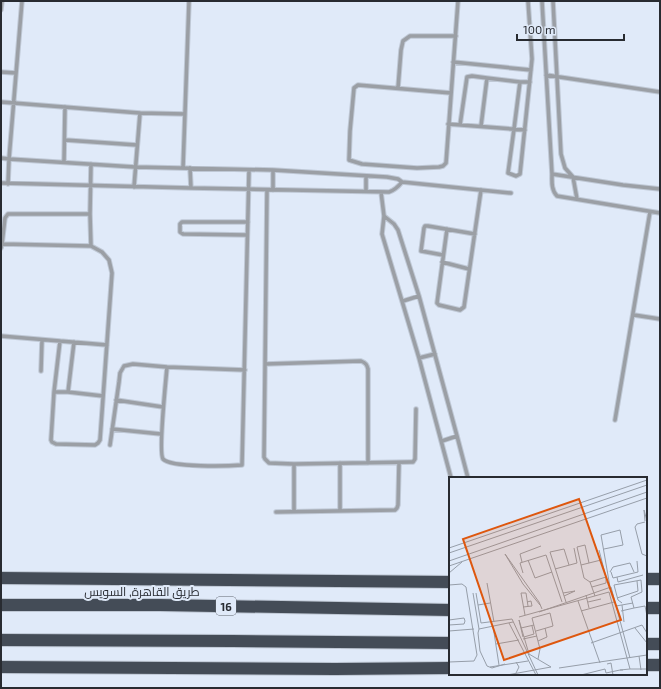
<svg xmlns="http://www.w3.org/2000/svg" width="661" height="689" viewBox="0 0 661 689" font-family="'Exo 2',Cairo,sans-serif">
	<rect width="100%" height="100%" fill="#e0eaf9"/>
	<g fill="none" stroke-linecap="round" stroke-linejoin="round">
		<defs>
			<path id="lane" d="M 22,1 L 9,159 L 135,167 L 273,170 L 387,177 L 398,179 L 402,182 L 511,193
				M 528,1 L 532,59 L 520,174 L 516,176 L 508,173 L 514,129 L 520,82 L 530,82
				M 542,1 L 552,174 C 552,181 551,190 557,196 L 660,213
				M 553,1 L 561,154 L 565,168 L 573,177 L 577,199
				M 1,10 L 2,1
				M 453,62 L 531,70
				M 1,72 L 16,73
				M 546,75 L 660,92
				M 398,88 L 401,50 L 403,41 L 410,36 L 456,36
				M 451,93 L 358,85 L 354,88 L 350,131 L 349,160 L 362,164 L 417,168 L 439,167 L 443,166 L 446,163 L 458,1
				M 1,102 L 140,113 L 185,114
				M 448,124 L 525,130
				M 460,125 L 467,77 L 472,76 L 487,78 L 520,82
				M 481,126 L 487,78
				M 65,140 L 137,145
				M 1,158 L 9,159 L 8,184
				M 64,162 L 65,107
				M 183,168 L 189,1
				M 190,168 L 191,188
				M 552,174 L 623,185 L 660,189
				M 1,183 L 191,188 L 389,192 C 395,190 398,187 402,182
				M 134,187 L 140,113
				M 267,190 L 264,457 L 265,459 L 269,463 L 294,464 L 411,462 L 413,462 L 415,459 L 416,409
				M 273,190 L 273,170
				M 366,191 L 366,176
				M 381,192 L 384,216 L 382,234 L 419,358 L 451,478
				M 384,216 L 394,224 L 398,230 L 419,296 L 457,436 L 468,478
				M 447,229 L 437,303 L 439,305 L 460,310 L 464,307 L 481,190
				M 247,235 L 183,234 L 180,232 L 180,224 L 182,222 L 248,222
				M 2,244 L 5,218 L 8,214 L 90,214
				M 1,248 L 2,244 L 91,246
				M 443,255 L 421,251 L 424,228 L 425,226 L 428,226 L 475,234
				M 442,262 L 469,269
				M 403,301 L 419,296
				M 634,315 L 660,319
				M 1,336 L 107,345
				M 60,341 L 54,392 L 51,440 L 52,442 L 56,444 L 95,445 L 98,443 L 100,440 L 112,273 L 109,260 L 102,252 L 91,246 L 90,214 L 91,164
				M 419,358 L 435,354
				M 265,364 L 361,361 C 366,363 367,365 368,369 L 368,463
				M 167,367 C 166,380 158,452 163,459 C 171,468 229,466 242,465 L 249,170
				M 41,371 L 42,340
				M 54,392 L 68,392 L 103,396
				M 68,392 L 74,342
				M 116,400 L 163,407
				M 615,420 L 650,212
				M 112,429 L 161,434
				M 442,441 L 457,436
				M 110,445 L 119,382 L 120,373 L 124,366 L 133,364 L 167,367 L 245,370
				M 294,511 L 294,464
				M 340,511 L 340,463
				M 276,512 L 395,510 L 397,508 L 398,505 L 399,463"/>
			<path id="highway" d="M 1,578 L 450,582
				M 646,579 L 660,579
				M 1,605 L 160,605 L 450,610
				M 646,608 L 660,608
				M 1,640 L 232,641 L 450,643
				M 646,644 L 660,644
				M 646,665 L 660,665
				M 1,667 L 335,669 L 450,668"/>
		</defs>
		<!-- lane casing -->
		<use href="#lane" stroke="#bfc8d5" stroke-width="5.5"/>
		<!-- highway casing -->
		<use href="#highway" stroke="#bfc8d5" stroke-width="14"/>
		<!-- lane -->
		<use href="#lane" stroke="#9b9fa5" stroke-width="3.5"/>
		<!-- highway -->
		<use href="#highway" stroke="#444c57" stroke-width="12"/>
	</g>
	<g text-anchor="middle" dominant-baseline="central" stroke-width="4" stroke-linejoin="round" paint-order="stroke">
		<!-- shield labels -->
		<rect fill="#e0eaf9" stroke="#5f646d" stroke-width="1" x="216" y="597" width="20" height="18" rx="3"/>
		<g font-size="11" font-weight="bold" fill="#282b31">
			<text x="226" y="606">16</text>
		</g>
		<!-- street labels -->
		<g font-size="12" fill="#282b31" stroke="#e0eaf9">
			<text x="142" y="591">طريق القاهرة, السويس</text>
		</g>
	</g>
	<!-- overview -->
	<g transform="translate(449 477)">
		<rect width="198" height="198" fill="#e0eaf9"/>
		<path fill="none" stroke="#969ea9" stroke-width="1" d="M 196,44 L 195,33 L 198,44M 196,45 L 188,47 L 186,50 L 193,77 L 198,79M 0,71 L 198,3M 155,72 L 174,68 L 171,53 L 152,58 L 161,110M 0,76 L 198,8M 79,83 L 86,101 L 103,95M 0,84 L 198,15M 73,85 L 71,77 L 92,69M 140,86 L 136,68 L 128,70 L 135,101 L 141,105 L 146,119M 132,88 L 152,83M 0,89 L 198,21M 106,92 L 128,86 L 125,71M 161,95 L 164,90 L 181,86 L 185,95M 162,95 L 164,101 L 189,95 L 188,84M 0,96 L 13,85M 74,96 L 71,86 L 97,78 L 113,125M 168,100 L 169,105 L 194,98M 141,105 L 157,100 L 150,73M 38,106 L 45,145M 0,108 L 13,107 L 17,110 L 28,178 L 25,184 L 0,185M 143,110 L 157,106 L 157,100M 24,116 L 30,152M 27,116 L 32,146 L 63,142 L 89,198M 114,116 L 126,114 L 115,119M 137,118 L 140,131M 168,121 L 189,114 L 188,104M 129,124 L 151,186M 117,125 L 101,75 L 115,72 L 120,88M 139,125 L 152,122M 173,126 L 169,123 L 165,108 L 192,103 L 193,115 L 182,120 L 185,131 L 196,129 L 198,139M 29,128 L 41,126M 91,128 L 74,107 L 56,77 L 90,125 L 93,132M 173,128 L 175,145M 167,129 L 184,126M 74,130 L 83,129 L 82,124 L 78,125M 132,134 L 165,125M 172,134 L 185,131M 90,135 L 162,110 L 181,181M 76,138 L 72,116 L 77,116 L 79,129M 70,140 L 160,115 L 181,192 L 198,192M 0,143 L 15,141 L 16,144 L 15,147 L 0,148M 60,146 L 87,198M 44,149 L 50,188M 72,151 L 85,148M 186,151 L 198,166M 0,154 L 25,152M 87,154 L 104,149 L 101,136 L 83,141 L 91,172 L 89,182M 74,160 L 70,143 L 80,177 L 102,190M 75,160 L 85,157 L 83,149M 74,162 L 88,159M 89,164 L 98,160 L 96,151M 142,166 L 193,148 L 198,156M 47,167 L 70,163M 190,179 L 192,193M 67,185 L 70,190 L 67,196M 56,187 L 43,191 L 38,189 L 31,174 L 29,156 L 30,152 L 64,145M 158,187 L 162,186 L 164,198M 41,190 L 79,184M 110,191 L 198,178M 174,193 L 171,193 L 181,192M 58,198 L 102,190M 132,198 L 156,192 L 157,196 L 171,193"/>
		<path fill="#de570e" fill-opacity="0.15" stroke="#de570e" stroke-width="2" d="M 130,22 L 172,143 L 55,183 L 14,62 Z"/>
		<rect width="198" height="198" fill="none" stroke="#282b31" stroke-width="2"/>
	</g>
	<!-- border -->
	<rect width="661" height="689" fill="none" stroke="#282b31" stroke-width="4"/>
	<!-- scale -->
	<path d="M517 34v6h107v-6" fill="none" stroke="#282b31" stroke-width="2"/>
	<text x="523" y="34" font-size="12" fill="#282b31" stroke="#e0eaf9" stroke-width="3" paint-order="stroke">100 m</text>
</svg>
